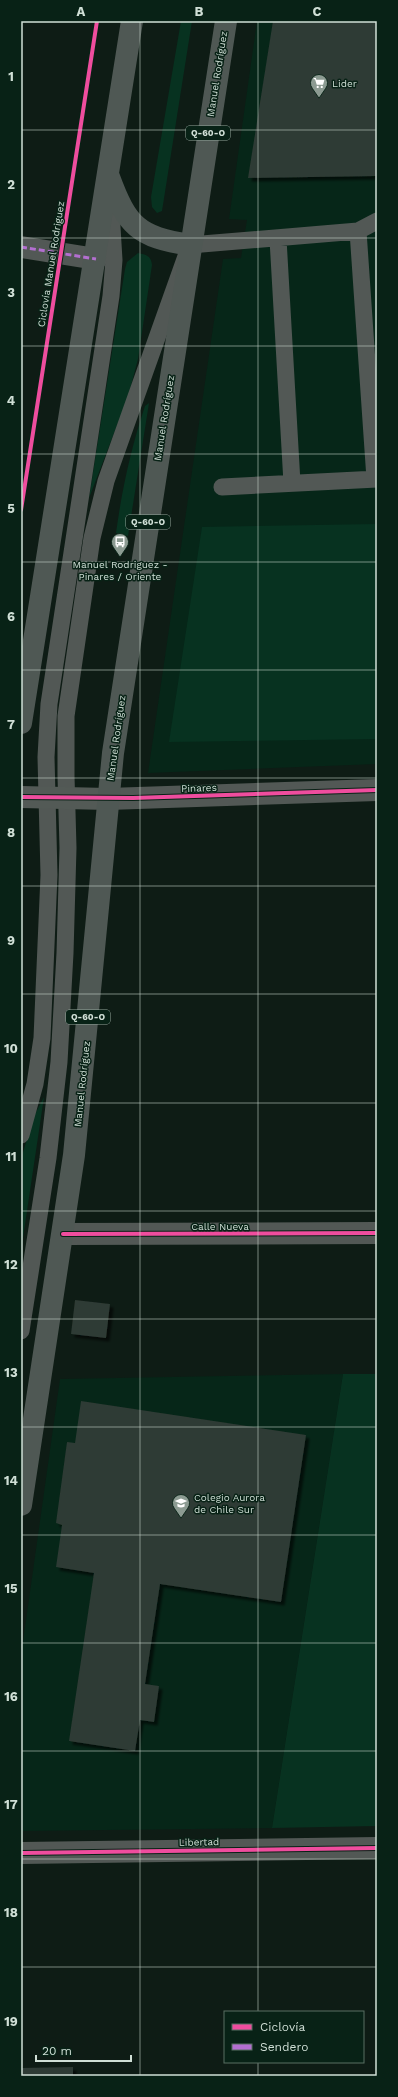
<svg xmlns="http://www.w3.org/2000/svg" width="398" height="2097" viewBox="0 0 398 2097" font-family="'Work Sans',sans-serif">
	<defs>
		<filter id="shadow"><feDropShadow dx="3.5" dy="3.5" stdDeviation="1" flood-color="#0009"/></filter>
	</defs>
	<rect width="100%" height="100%" fill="#0e1c15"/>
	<!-- built -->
	<path fill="#062618" d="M 257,21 L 377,21 L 377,764 L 148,773 L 223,259 L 241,258 L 247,220 L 229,219 Z
		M 343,1374 L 272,1828 L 21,1831 L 21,1656 L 60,1379 Z"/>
	<!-- green -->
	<path fill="#073220" d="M 181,21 L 192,21 L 162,211 L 157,213 L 152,207 L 151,197 Z
		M 138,253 C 147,255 151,256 152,265 L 138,359 L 128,397 L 89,498 L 125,269 L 127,262 Z
		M 149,403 L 128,536 L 116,533 C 122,489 131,448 145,406 Z
		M 377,524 L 377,739 L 169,742 L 202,527 Z
		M 44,1097 L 21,1251 L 21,1159 L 34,1116 Z
		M 343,1374 L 377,1374 L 377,1826 L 272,1828 Z"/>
	<!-- building -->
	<path fill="#2e3a34" filter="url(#shadow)" d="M 273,21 L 377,21 L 377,176 L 248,178 Z
		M 75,1300 L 110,1304 L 106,1338 L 71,1334 Z
		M 81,1401 L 306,1435 L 281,1602 L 160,1584 L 145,1684 L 159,1686 L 154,1722 L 140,1720 L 135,1751 L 69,1741 L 94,1573 L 56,1567 L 62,1525 L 56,1523 L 67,1442 L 75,1443 Z
		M 73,2067 L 73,2076 L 21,2076 L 21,2068 Z"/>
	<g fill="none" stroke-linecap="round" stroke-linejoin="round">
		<!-- lane -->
		<path stroke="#525855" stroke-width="17" d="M 358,231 L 375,479
			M 278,239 L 292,483
			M 222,487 L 377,479
			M 21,1135 L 35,1084 L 42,1038 L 49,875 L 46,757 L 49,704 L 111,296 L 114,260 L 110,194
			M 21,1331 L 48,1158 L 59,1062 L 65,953 L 68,848 L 66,776 L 66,716 L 92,538 L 106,481 L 190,245 L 358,231 L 377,221"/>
		<!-- street -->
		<path stroke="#525855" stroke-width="22" d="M 21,247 L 96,259
			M 108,799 L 377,790
			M 63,1234 L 377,1233
			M 21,1853 L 377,1848"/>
		<!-- secondary -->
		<path stroke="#535a56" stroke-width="22" d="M 21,797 L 108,799"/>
		<!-- primary -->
		<path stroke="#4f5854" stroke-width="22" d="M 109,177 C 127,226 138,237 190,245
			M 21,723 L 132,21
			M 21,1505 L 74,1155 L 113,753 L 226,21"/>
		<!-- quiet -->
		<path stroke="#b36fd0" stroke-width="3" stroke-dasharray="6 3" stroke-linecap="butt" d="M 21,247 L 96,259"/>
		<defs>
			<path id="cycleway" d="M 21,510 L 97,21
				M 21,797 L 133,798 L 377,790
				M 63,1234 L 377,1233
				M 21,1853 L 377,1848"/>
		</defs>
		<!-- cycleway casing -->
		<use href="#cycleway" stroke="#082216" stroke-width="6"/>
		<!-- cycleway -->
		<use href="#cycleway" stroke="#ef4d9e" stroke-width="4"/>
	</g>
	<!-- grid -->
	<path fill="none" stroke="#d0dfd6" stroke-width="1" stroke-opacity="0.55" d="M 140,21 L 140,2076M 258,21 L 258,2012M 21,130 L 377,130M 21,238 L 377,238M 21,346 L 377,346M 21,454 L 377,454M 21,562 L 377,562M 21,670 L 377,670M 21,778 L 377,778M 21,886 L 377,886M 21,994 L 377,994M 21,1103 L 377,1103M 21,1211 L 377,1211M 21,1319 L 377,1319M 21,1427 L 377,1427M 21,1535 L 377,1535M 21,1643 L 377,1643M 21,1751 L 377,1751M 21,1859 L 377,1859M 21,1967 L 377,1967M 258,2062 L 258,2076"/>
	<!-- icons -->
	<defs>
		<symbol id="supermarket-pin" viewBox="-11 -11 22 30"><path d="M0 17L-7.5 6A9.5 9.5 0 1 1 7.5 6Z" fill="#8c9b92" stroke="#082216"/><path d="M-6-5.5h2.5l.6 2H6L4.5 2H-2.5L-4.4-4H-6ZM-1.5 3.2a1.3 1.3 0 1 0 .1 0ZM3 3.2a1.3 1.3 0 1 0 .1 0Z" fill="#fff"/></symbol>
		<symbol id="bus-pin" viewBox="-11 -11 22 30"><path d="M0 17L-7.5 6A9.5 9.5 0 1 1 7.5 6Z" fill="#8c9b92" stroke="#082216"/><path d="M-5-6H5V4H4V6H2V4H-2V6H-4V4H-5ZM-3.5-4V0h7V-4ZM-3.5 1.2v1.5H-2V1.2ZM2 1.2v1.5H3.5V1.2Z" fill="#fff"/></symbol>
		<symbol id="school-pin" viewBox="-11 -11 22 30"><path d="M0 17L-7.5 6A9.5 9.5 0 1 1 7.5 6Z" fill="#8c9b92" stroke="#082216"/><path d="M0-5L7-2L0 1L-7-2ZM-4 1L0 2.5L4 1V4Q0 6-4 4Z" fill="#fff"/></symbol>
	</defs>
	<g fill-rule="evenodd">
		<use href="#supermarket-pin" x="309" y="73" width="20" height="27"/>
		<use href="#bus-pin" x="110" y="532" width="20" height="27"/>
		<use href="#school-pin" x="171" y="1493" width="20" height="27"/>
	</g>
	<g text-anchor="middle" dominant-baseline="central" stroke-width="3" stroke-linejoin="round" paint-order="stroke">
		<!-- shield labels -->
		<g fill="#082216" stroke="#94a69c" stroke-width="1">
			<rect x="186" y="126" width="44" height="14" rx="3"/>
			<rect x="126" y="515" width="44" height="14" rx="3"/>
			<rect x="66" y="1010" width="44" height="14" rx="3"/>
		</g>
		<g font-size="9" font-weight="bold" fill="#d0dfd6">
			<text x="208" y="133">Q-60-O</text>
			<text x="148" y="522">Q-60-O</text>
			<text x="88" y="1017">Q-60-O</text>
		</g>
		<!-- street labels -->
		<g font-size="10" fill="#d0dfd6" stroke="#082216">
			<text transform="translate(217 74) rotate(-81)">Manuel Rodríguez</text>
			<text transform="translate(51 264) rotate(-81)">Ciclovía Manuel Rodriguez</text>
			<text transform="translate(164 418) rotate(-81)">Manuel Rodríguez</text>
			<text transform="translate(116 738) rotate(-82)">Manuel Rodríguez</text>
			<text transform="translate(199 788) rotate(-2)">Pinares</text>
			<text transform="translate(82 1084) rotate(-84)">Manuel Rodríguez</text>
			<text x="220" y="1226">Calle Nueva</text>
			<text transform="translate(199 1842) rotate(-1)">Libertad</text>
		</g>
		<!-- poi labels -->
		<g font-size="10" fill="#d0dfd6" stroke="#082216" text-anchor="start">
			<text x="332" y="83">Lider</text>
			<text x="120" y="564" text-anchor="middle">Manuel Rodriguez -<tspan x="120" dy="12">Pinares / Oriente</tspan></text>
			<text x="194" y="1497">Colegio Aurora<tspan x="194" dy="12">de Chile Sur</tspan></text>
		</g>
	</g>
	<!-- border -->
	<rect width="398" height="2097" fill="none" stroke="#082216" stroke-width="44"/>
	<!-- legend -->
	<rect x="224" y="2011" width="140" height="52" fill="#082216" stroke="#586e63"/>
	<rect x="232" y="2024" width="20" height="6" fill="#ef4d9e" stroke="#586e63"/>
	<text x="260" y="2031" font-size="12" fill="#d0dfd6">Ciclovía</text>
	<rect x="232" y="2044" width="20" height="6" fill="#b36fd0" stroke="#586e63"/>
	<text x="260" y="2051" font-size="12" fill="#d0dfd6">Sendero</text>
	<!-- scale -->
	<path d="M36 2055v6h95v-6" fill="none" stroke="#d0dfd6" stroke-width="2"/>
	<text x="42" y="2055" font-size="12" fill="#d0dfd6" stroke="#082216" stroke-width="3" paint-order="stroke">20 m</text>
	<rect x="22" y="22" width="354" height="2053" fill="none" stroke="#d0dfd6" stroke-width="1.5"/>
	<g font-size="13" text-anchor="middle" font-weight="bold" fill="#d0dfd6">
		<text x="81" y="16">A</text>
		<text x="199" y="16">B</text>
		<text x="317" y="16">C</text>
		<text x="11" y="81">1</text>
		<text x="11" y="189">2</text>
		<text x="11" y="297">3</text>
		<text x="11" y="405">4</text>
		<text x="11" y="513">5</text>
		<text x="11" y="621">6</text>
		<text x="11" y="729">7</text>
		<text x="11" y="837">8</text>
		<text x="11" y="945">9</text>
		<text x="11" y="1053">10</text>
		<text x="11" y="1161">11</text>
		<text x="11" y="1269">12</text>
		<text x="11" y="1377">13</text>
		<text x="11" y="1485">14</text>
		<text x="11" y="1593">15</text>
		<text x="11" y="1701">16</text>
		<text x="11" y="1809">17</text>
		<text x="11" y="1917">18</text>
		<text x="11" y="2026">19</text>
	</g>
</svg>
